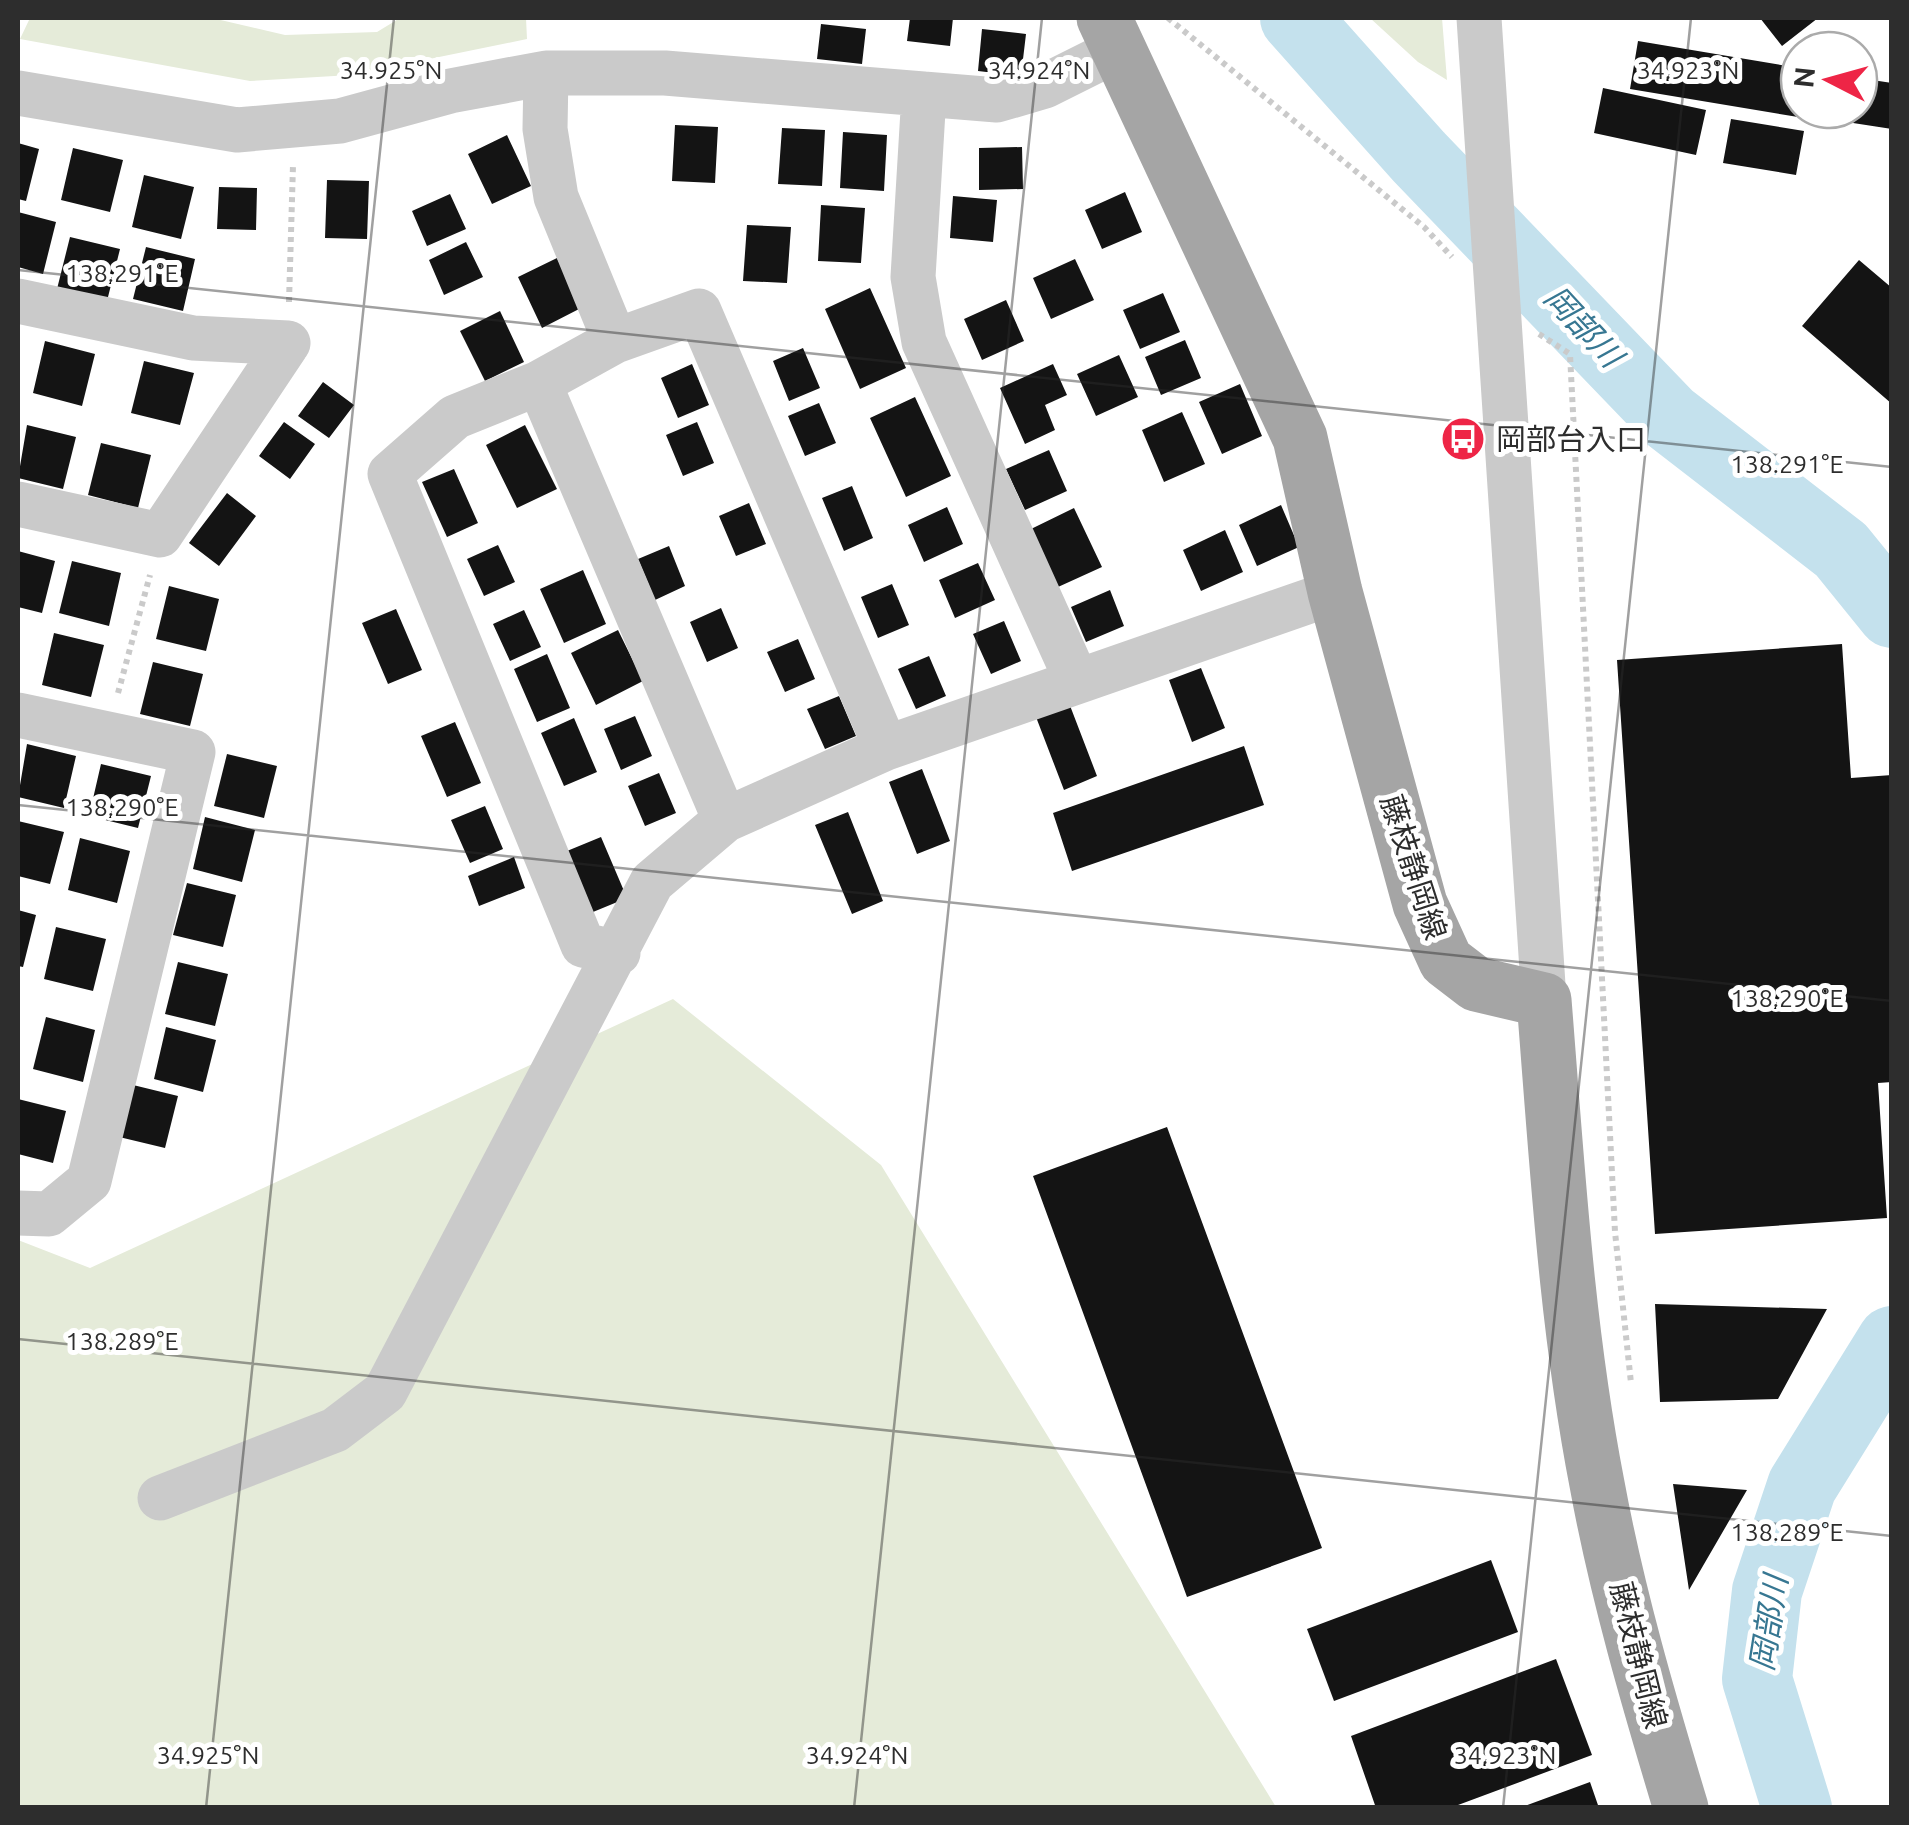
<svg xmlns="http://www.w3.org/2000/svg" width="1909" height="1825" viewBox="0 0 1909 1825" font-family="Ubuntu,'Noto Sans JP',sans-serif">
	<rect width="100%" height="100%" fill="#fff"/>
	<!-- green -->
	<path fill="#e5ebd9" d="M 30,18 L 212,18 L 285,35 L 377,32 L 400,18 L 526,18 L 527,39 L 351,75 L 250,81 L 20,39 Z
		M 1370,18 L 1442,18 L 1447,80 L 1418,62 Z
		M 673,999 L 881,1165 L 1276,1807 L 18,1807 L 18,1240 L 90,1268 Z"/>
	<g fill="none" stroke-linecap="round" stroke-linejoin="round">
		<!-- river -->
		<path stroke="#c4e1ed" stroke-width="70" d="M 1295,18 L 1419,157 L 1669,417 L 1841,550 L 1892,613
			M 1797,1808 L 1757,1679 L 1767,1591 L 1802,1486 L 1892,1341"/>
	</g>
	<!-- building -->
	<path fill="#141414" d="M 910,18 L 953,18 L 950,46 L 907,41 Z
		M 1760,18 L 1818,18 L 1782,46 Z
		M 821,24 L 866,29 L 862,64 L 817,59 Z
		M 982,29 L 1026,34 L 1021,76 L 978,71 Z
		M 1638,41 L 1799,68 L 1798,117 L 1630,89 Z
		M 1859,78 L 1892,83 L 1892,129 L 1827,119 L 1829,110 L 1859,110 Z
		M 1603,88 L 1706,110 L 1696,155 L 1594,133 Z
		M 1731,119 L 1804,131 L 1796,175 L 1723,163 Z
		M 675,125 L 718,127 L 715,183 L 672,181 Z
		M 782,128 L 825,130 L 822,186 L 778,184 Z
		M 843,132 L 887,135 L 884,191 L 840,188 Z
		M 507,135 L 531,186 L 492,204 L 468,154 Z
		M 18,143 L 39,149 L 26,201 L 18,199 Z
		M 1022,147 L 1023,189 L 979,190 L 979,148 Z
		M 73,148 L 123,160 L 110,212 L 61,200 Z
		M 144,175 L 194,187 L 181,239 L 132,227 Z
		M 327,180 L 369,181 L 367,239 L 325,238 Z
		M 219,187 L 257,188 L 256,230 L 217,229 Z
		M 1125,192 L 1142,232 L 1102,249 L 1085,210 Z
		M 450,194 L 466,229 L 427,246 L 412,211 Z
		M 953,196 L 997,200 L 993,242 L 950,238 Z
		M 821,205 L 865,208 L 861,263 L 818,261 Z
		M 18,212 L 56,222 L 43,274 L 18,267 Z
		M 747,225 L 791,227 L 787,283 L 743,281 Z
		M 70,237 L 120,249 L 107,301 L 57,289 Z
		M 466,242 L 483,277 L 444,295 L 429,260 Z
		M 146,247 L 195,259 L 183,311 L 133,299 Z
		M 557,258 L 581,308 L 542,328 L 518,277 Z
		M 1075,259 L 1094,300 L 1051,319 L 1033,278 Z
		M 1859,260 L 1892,288 L 1892,404 L 1802,326 Z
		M 870,288 L 906,368 L 860,389 L 825,309 Z
		M 1163,293 L 1180,332 L 1140,349 L 1123,310 Z
		M 1006,300 L 1024,341 L 982,360 L 964,319 Z
		M 500,311 L 524,362 L 485,381 L 460,331 Z
		M 1185,340 L 1201,378 L 1161,395 L 1145,357 Z
		M 45,341 L 95,354 L 82,406 L 33,393 Z
		M 803,348 L 820,388 L 789,401 L 773,361 Z
		M 1119,355 L 1138,397 L 1096,416 L 1077,374 Z
		M 144,361 L 194,373 L 180,425 L 131,413 Z
		M 692,364 L 709,405 L 678,418 L 661,378 Z
		M 1053,364 L 1067,395 L 1045,405 L 1055,430 L 1025,444 L 1000,388 Z
		M 323,382 L 354,405 L 329,438 L 298,416 Z
		M 1240,384 L 1262,436 L 1222,454 L 1199,402 Z
		M 915,397 L 951,476 L 906,497 L 870,418 Z
		M 819,403 L 836,443 L 805,456 L 788,416 Z
		M 1182,412 L 1205,464 L 1164,482 L 1142,430 Z
		M 284,422 L 315,444 L 290,479 L 259,456 Z
		M 697,422 L 714,463 L 683,476 L 666,435 Z
		M 27,425 L 76,437 L 63,489 L 18,478 Z
		M 525,425 L 557,489 L 517,508 L 486,445 Z
		M 101,443 L 151,455 L 138,508 L 88,495 Z
		M 1049,450 L 1067,491 L 1025,510 L 1006,469 Z
		M 454,469 L 478,523 L 447,537 L 422,482 Z
		M 852,486 L 873,538 L 844,551 L 822,498 Z
		M 227,493 L 256,516 L 219,566 L 189,543 Z
		M 749,503 L 766,544 L 736,556 L 719,516 Z
		M 1281,505 L 1299,547 L 1257,566 L 1239,525 Z
		M 947,507 L 963,544 L 924,562 L 908,525 Z
		M 1074,508 L 1102,567 L 1058,587 L 1031,529 Z
		M 1225,530 L 1243,572 L 1201,591 L 1183,550 Z
		M 498,545 L 515,582 L 484,596 L 467,559 Z
		M 669,546 L 685,586 L 655,600 L 638,559 Z
		M 18,551 L 55,561 L 42,613 L 18,607 Z
		M 72,561 L 121,573 L 109,626 L 59,613 Z
		M 978,563 L 995,600 L 955,618 L 939,580 Z
		M 583,570 L 606,624 L 564,643 L 540,589 Z
		M 892,584 L 909,625 L 878,638 L 861,597 Z
		M 169,586 L 219,599 L 206,651 L 156,639 Z
		M 1110,590 L 1124,626 L 1086,642 L 1071,607 Z
		M 721,608 L 738,648 L 707,662 L 690,622 Z
		M 396,609 L 422,670 L 388,684 L 362,623 Z
		M 524,610 L 541,647 L 510,661 L 493,624 Z
		M 1004,621 L 1021,661 L 991,674 L 973,634 Z
		M 618,630 L 643,681 L 596,705 L 571,653 Z
		M 54,633 L 104,645 L 91,697 L 42,685 Z
		M 798,639 L 815,679 L 785,692 L 767,652 Z
		M 1842,644 L 1851,778 L 1892,775 L 1892,1082 L 1878,1083 L 1887,1218 L 1655,1234 L 1617,660 Z
		M 547,654 L 570,708 L 537,722 L 514,669 Z
		M 929,656 L 946,696 L 916,709 L 898,669 Z
		M 153,662 L 203,674 L 190,726 L 140,714 Z
		M 1201,668 L 1225,728 L 1192,742 L 1169,680 Z
		M 839,696 L 856,736 L 825,749 L 807,709 Z
		M 1069,703 L 1097,776 L 1064,790 L 1036,717 Z
		M 635,716 L 652,756 L 621,770 L 604,729 Z
		M 574,718 L 597,772 L 564,786 L 541,733 Z
		M 455,722 L 481,783 L 447,797 L 421,736 Z
		M 27,744 L 76,756 L 64,808 L 18,797 Z
		M 1244,746 L 1264,805 L 1072,871 L 1053,813 Z
		M 227,754 L 277,766 L 264,818 L 214,806 Z
		M 101,764 L 151,776 L 138,828 L 89,816 Z
		M 922,769 L 950,841 L 917,854 L 889,782 Z
		M 659,773 L 676,813 L 645,826 L 628,786 Z
		M 485,806 L 503,849 L 470,863 L 451,820 Z
		M 848,812 L 883,901 L 852,914 L 815,825 Z
		M 205,817 L 255,830 L 242,882 L 193,869 Z
		M 18,821 L 64,832 L 50,884 L 18,876 Z
		M 601,837 L 627,898 L 593,912 L 567,851 Z
		M 80,838 L 130,851 L 117,903 L 68,890 Z
		M 514,857 L 525,888 L 479,906 L 468,876 Z
		M 187,883 L 236,895 L 223,947 L 173,935 Z
		M 18,910 L 36,915 L 23,967 L 18,966 Z
		M 56,927 L 106,939 L 93,991 L 44,979 Z
		M 178,962 L 228,974 L 215,1026 L 165,1014 Z
		M 46,1017 L 95,1030 L 83,1082 L 33,1069 Z
		M 166,1027 L 216,1040 L 203,1092 L 154,1079 Z
		M 129,1084 L 178,1096 L 165,1148 L 115,1136 Z
		M 18,1099 L 66,1111 L 53,1163 L 18,1154 Z
		M 1167,1127 L 1322,1548 L 1187,1597 L 1033,1176 Z
		M 1655,1304 L 1827,1309 L 1778,1399 L 1660,1402 Z
		M 1673,1484 L 1747,1490 L 1689,1590 Z
		M 1491,1560 L 1518,1632 L 1334,1701 L 1307,1629 Z
		M 1556,1659 L 1592,1755 L 1450,1808 L 1376,1808 L 1351,1736 Z
		M 1590,1782 L 1599,1808 L 1522,1808 L 1522,1807 Z"/>
	<g fill="none" stroke-linecap="round" stroke-linejoin="round">
		<!-- path -->
		<path stroke="#cacaca" stroke-width="6" stroke-dasharray="5 5" stroke-linecap="butt" d="M 1168,18 L 1424,227 L 1452,257
			M 289,302 L 293,165
			M 1539,334 L 1570,354 L 1615,1232 L 1631,1383
			M 118,693 L 150,575"/>
		<!-- minor -->
		<path stroke="#cacaca" stroke-width="45" d="M 1479,18 L 1544,1000
			M 546,73 L 545,129 L 556,197 L 615,341
			M 18,93 L 237,130 L 340,121 L 450,91 L 546,73 L 665,73 L 997,100 L 1045,86 L 1121,48
			M 924,94 L 913,277 L 924,342 L 1076,679
			M 18,301 L 193,338 L 288,343
			M 539,383 L 725,820
			M 18,504 L 160,535 L 288,343
			M 18,715 L 193,752 L 89,1181 L 49,1214 L 18,1213
			M 618,953 L 583,945 L 390,474 L 455,417 L 539,383 L 615,341 L 699,311 L 886,748
			M 160,1498 L 335,1430 L 385,1392 L 652,882 L 725,820 L 886,748 L 1335,592"/>
		<!-- major -->
		<path stroke="#a5a5a5" stroke-width="55" d="M 1104,18 L 1300,438 L 1335,592 L 1420,904 L 1446,961 L 1476,984 L 1544,1000 C 1557,1162 1566,1324 1597,1484 C 1617,1593 1649,1702 1681,1808"/>
	</g>
	<!-- ticks -->
	<path fill="none" stroke="#2d2d2d" stroke-width="2.5" stroke-opacity="0.45" d="M 18,270 L 1892,467M 18,805 L 1892,1001M 18,1339 L 1892,1536M 206,1808 L 394,18M 854,1808 L 1042,18M 1503,1808 L 1691,18"/>
	<!-- icons -->
	<defs>
		<symbol id="bus-disc" viewBox="-11 -11 22 22"><circle r="9.5" fill="#ee2546" stroke="#fff"/><path d="M-5-6H5V4H4V6H2V4H-2V6H-4V4H-5ZM-3.5-4V0h7V-4ZM-3.5 1.2v1.5H-2V1.2ZM2 1.2v1.5H3.5V1.2Z" fill="#fff"/></symbol>
	</defs>
	<g fill-rule="evenodd">
		<use href="#bus-disc" x="1438" y="414" width="50" height="50"/>
	</g>
	<g text-anchor="middle" dominant-baseline="central" stroke-width="10" stroke-linejoin="round" paint-order="stroke">
		<!-- poi labels -->
		<g font-size="30" fill="#2d2d2d" stroke="#fff" text-anchor="start">
			<text x="1496" y="439">岡部台入口</text>
		</g>
		<!-- street labels -->
		<g font-size="30" fill="#2d2d2d" stroke="#fff">
			<text transform="translate(1414 867) rotate(72)">藤枝静岡線</text>
			<text transform="translate(1639 1655) rotate(76)">藤枝静岡線</text>
		</g>
		<!-- water labels -->
		<g font-size="32" font-style="italic" fill="#377792" stroke="#fff">
			<text transform="translate(1584 326) rotate(47)">岡部川</text>
			<text transform="translate(1768 1623) rotate(-81)">岡部川</text>
		</g>
	</g>
	<g font-size="25" text-anchor="middle" fill="#2d2d2d" stroke="#fff" stroke-width="10" stroke-linejoin="round" paint-order="stroke">
		<text x="391" y="79">34.925°N</text>
		<text x="1039" y="79">34.924°N</text>
		<text x="1688" y="79">34.923°N</text>
		<text x="122" y="282">138.291°E</text>
		<text x="1787" y="473">138.291°E</text>
		<text x="122" y="816">138.290°E</text>
		<text x="1787" y="1007">138.290°E</text>
		<text x="122" y="1350">138.289°E</text>
		<text x="1787" y="1541">138.289°E</text>
		<text x="208" y="1764">34.925°N</text>
		<text x="857" y="1764">34.924°N</text>
		<text x="1505" y="1764">34.923°N</text>
	</g>
	<!-- border -->
	<rect width="1909" height="1825" fill="none" stroke="#2d2d2d" stroke-width="40"/>
	<!-- north arrow -->
	<g transform="translate(1829 80) rotate(276)"><circle r="48" fill="#ffffff" stroke="#ababab" stroke-width="2.5"/>
	<path d="M0-8L18 38L0 25L-18 38Z" fill="#ee2546"/>
	<text y="-15" font-size="28" font-weight="bold" text-anchor="middle" fill="#2d2d2d">N</text>
	</g>
</svg>
